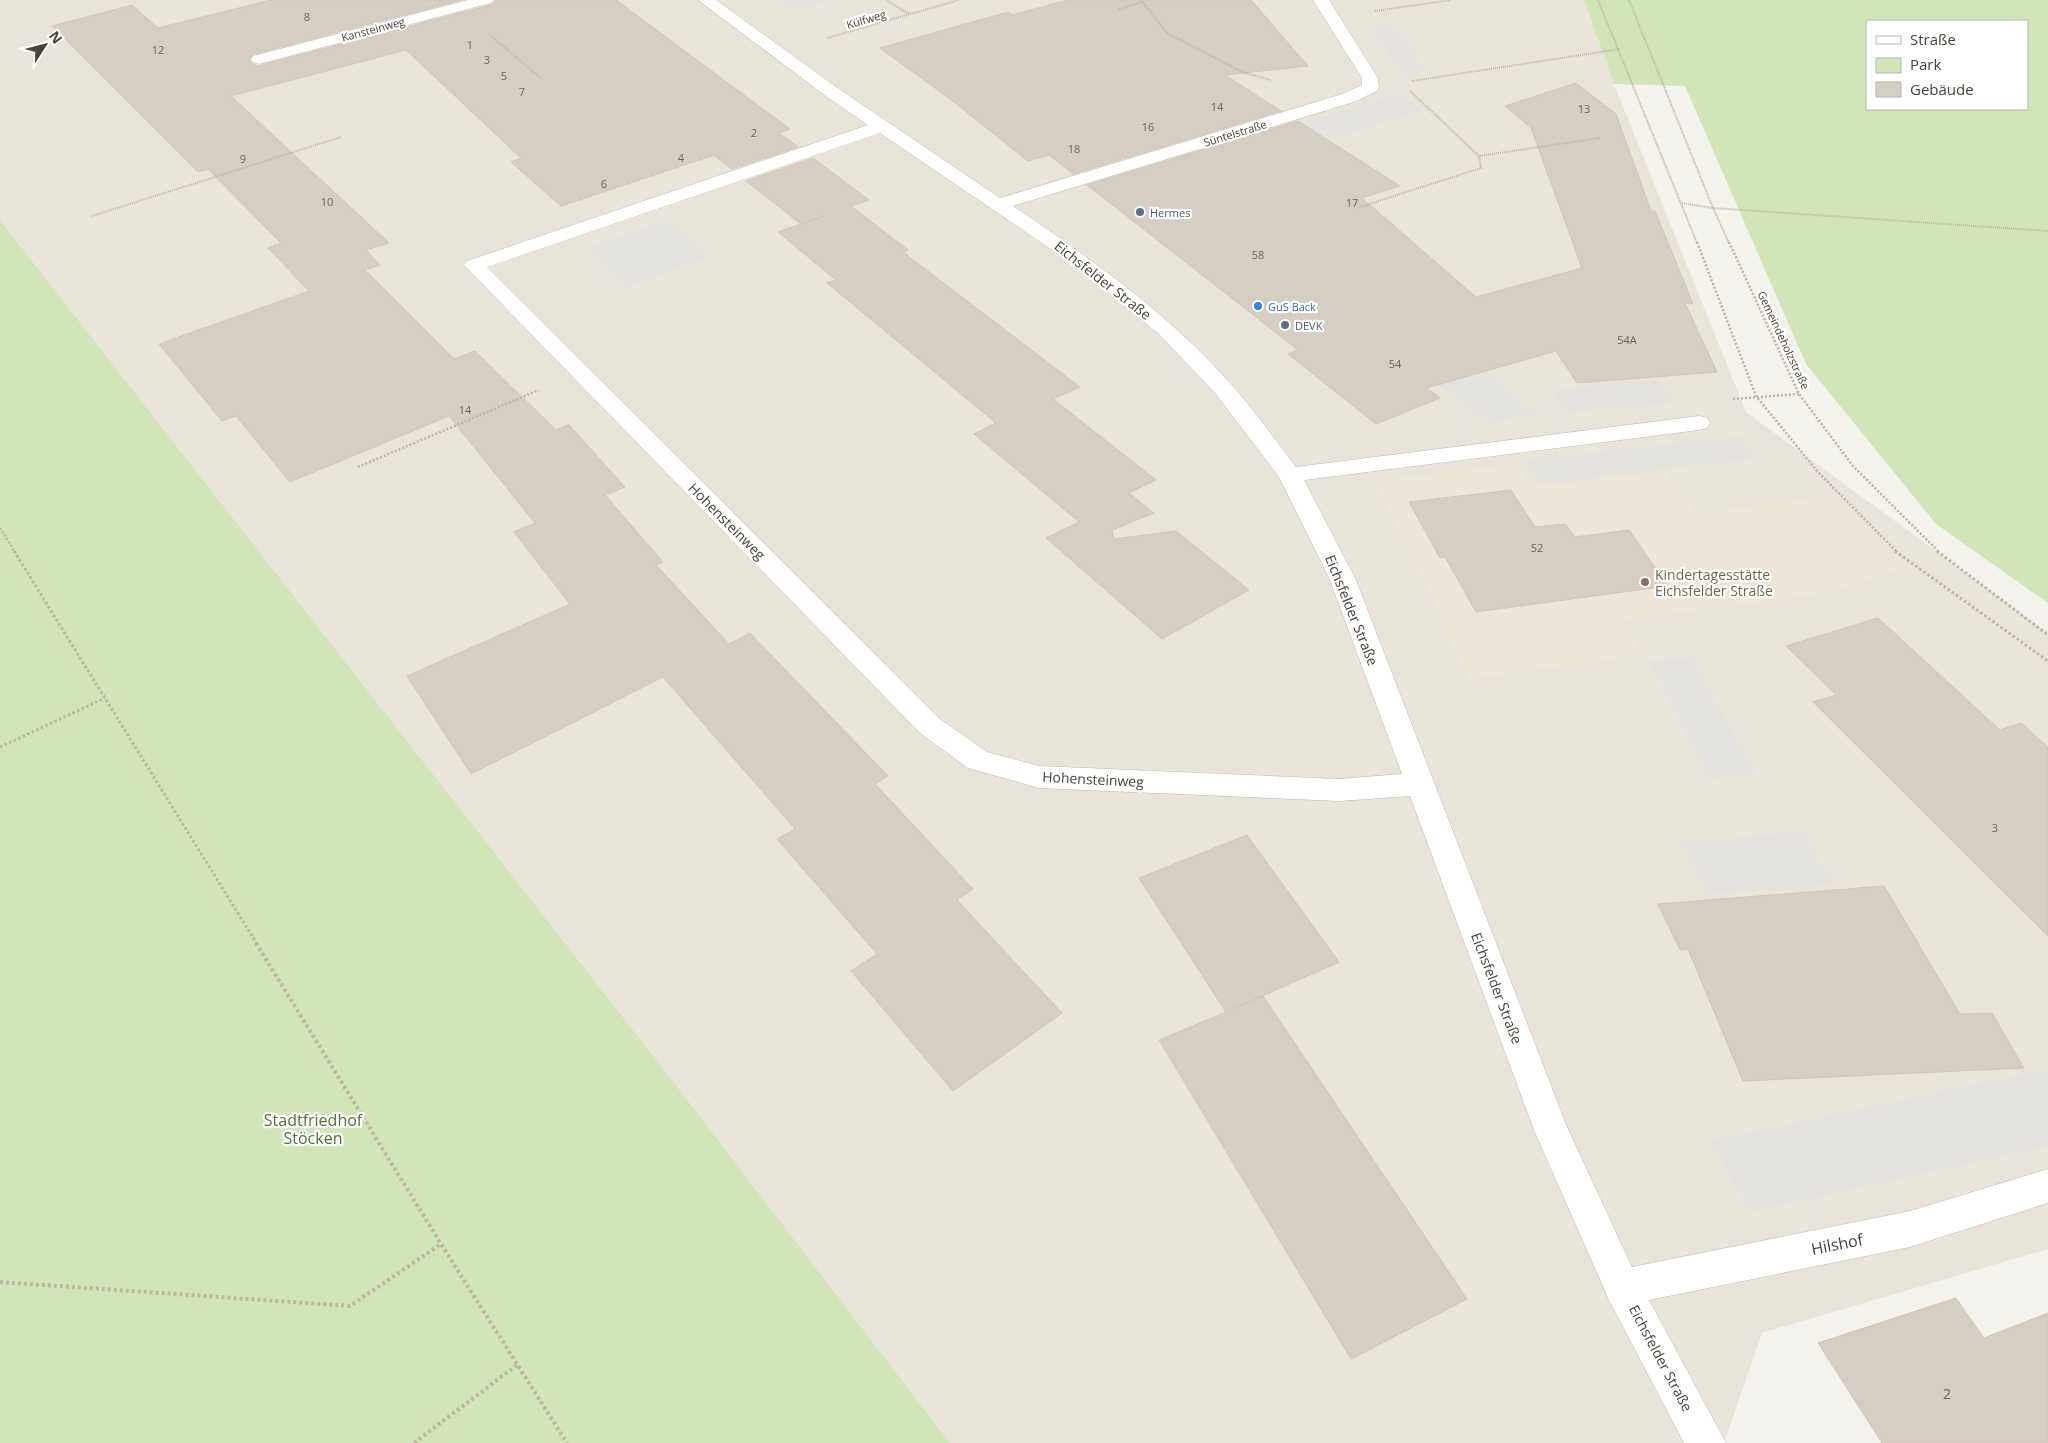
<svg xmlns="http://www.w3.org/2000/svg" width="2048" height="1443" viewBox="0 0 2048 1443" font-family="'Open Sans',sans-serif">
	<rect width="100%" height="100%" fill="#f4f2ec"/>
	<!-- residential -->
	<path fill="#e8e4da" d="M 0,0 L 1584,0 L 1614,84 L 1746,412 L 2048,633 L 2048,1249 L 1762,1333 L 1724,1443 L 950,1443 L 669,1076 L 0,220 Z"/>
	<!-- education -->
	<path fill="#ece6d7" d="M 1517,464 L 1531,488 L 1665,471 L 1696,513 L 1823,497 L 1897,570 L 1830,593 L 1620,620 L 1643,655 L 1469,679 L 1409,546 L 1373,481 Z"/>
	<!-- green -->
	<path fill="#d1e5b8" fill-rule="evenodd" d="M 1584,0 L 2048,0 L 2048,603 L 1936,524 L 1806,364 L 1685,86 L 1614,84 ZM 1867,21 L 2027,21 L 2027,109 L 1867,109 Z
		M 0,220 L 669,1076 L 950,1443 L 0,1443 Z"/>
	<!-- parking -->
	<path fill="#e4e2df" d="M 780,0 L 834,0 L 795,11 Z
		M 1394,25 L 1430,74 L 1404,76 L 1370,27 Z
		M 1397,94 L 1424,110 L 1210,177 L 1184,159 Z
		M 668,220 L 710,257 L 626,287 L 587,248 Z
		M 1413,306 L 1536,415 L 1488,422 L 1363,326 Z
		M 1658,381 L 1674,403 L 1567,413 L 1552,390 Z
		M 1741,436 L 1759,458 L 1541,483 L 1525,460 Z
		M 1692,658 L 1757,776 L 1710,779 L 1648,661 Z
		M 1803,832 L 1834,884 L 1707,894 L 1681,842 Z
		M 2048,1069 L 2048,1146 L 1750,1212 L 1710,1141 Z"/>
	<!-- building -->
	<path fill="#d5cec2" stroke="#d0c5b6" d="M 271,0 L 461,0 L 253,54 L 249,60 L 252,64 L 258,66 L 491,5 L 496,0 L 616,0 L 790,129 L 779,133 L 798,147 L 732,169 L 714,155 L 561,206 L 511,162 L 521,158 L 406,50 L 231,96 L 389,243 L 366,250 L 380,265 L 365,270 L 454,359 L 475,351 L 556,430 L 569,425 L 625,487 L 605,495 L 663,562 L 656,565 L 729,644 L 750,633 L 888,776 L 875,784 L 973,889 L 957,900 L 1062,1013 L 953,1091 L 851,971 L 877,954 L 777,839 L 795,829 L 663,677 L 471,774 L 407,676 L 570,604 L 514,532 L 535,523 L 449,416 L 290,482 L 236,416 L 222,421 L 159,344 L 309,291 L 268,248 L 281,243 L 208,169 L 198,172 L 52,26 L 132,5 L 158,28 Z
		M 1067,0 L 1251,0 L 1308,66 L 1225,75 L 1281,111 L 1073,174 L 1049,155 L 1028,161 L 950,99 L 880,48 L 1008,12 L 1013,15 Z
		M 1576,83 L 1616,114 L 1651,211 L 1655,211 L 1693,304 L 1685,303 L 1717,372 L 1577,383 L 1556,351 L 1427,388 L 1440,398 L 1376,424 L 1288,354 L 1298,350 L 1087,185 L 1298,121 L 1400,186 L 1362,198 L 1476,297 L 1582,268 L 1531,128 L 1505,106 Z
		M 813,158 L 869,200 L 851,206 L 908,250 L 903,252 L 1080,387 L 1053,399 L 1156,480 L 1129,493 L 1154,513 L 1112,530 L 1114,539 L 1176,531 L 1249,590 L 1162,639 L 1046,538 L 1079,522 L 974,434 L 996,423 L 827,283 L 836,280 L 778,232 L 824,216 L 801,224 L 746,181 Z
		M 1511,490 L 1535,527 L 1565,524 L 1575,537 L 1629,530 L 1668,586 L 1476,612 L 1445,557 L 1440,558 L 1409,502 Z
		M 1878,618 L 2000,730 L 2021,723 L 2048,747 L 2048,936 L 1813,702 L 1836,695 L 1786,646 Z
		M 1247,835 L 1339,962 L 1233,1009 L 1263,996 L 1467,1299 L 1351,1359 L 1159,1040 L 1226,1012 L 1139,878 Z
		M 1884,886 L 1960,1014 L 1992,1013 L 2024,1068 L 1743,1081 L 1688,949 L 1680,950 L 1658,904 Z
		M 1956,1298 L 1984,1338 L 2048,1313 L 2048,1443 L 1882,1443 L 1818,1343 Z"/>
	<g fill="none" stroke-linecap="round" stroke-linejoin="round">
		<defs>
			<path id="minor" d="M 468,0 L 494,0 L 491,3 L 259,64 L 253,62 L 251,59 L 253,56 Z
				M 698,0 L 716,0 L 839,89 L 1000,198 L 1342,94 L 1362,85 L 1362,78 L 1313,0 L 1329,0 L 1378,78 L 1379,87 L 1377,91 L 1354,102 L 1013,206 C 1091,259 1167,312 1230,383 C 1254,409 1274,439 1296,467 L 1699,416 L 1707,418 L 1710,423 L 1707,428 L 1699,430 L 1304,480 L 1356,580 L 1567,1127 L 1632,1267 L 1910,1211 L 2048,1169 L 2048,1203 L 1910,1247 L 1649,1300 L 1726,1443 L 1684,1443 L 1609,1300 L 1534,1130 L 1410,796 L 1339,801 L 1039,788 L 968,768 L 920,733 L 464,265 L 467,261 L 868,125 L 827,97 ZM 880,133 L 1080,269 L 1159,334 L 1215,393 L 1279,477 L 1330,580 L 1402,774 L 1339,779 L 1039,766 L 987,752 L 940,719 L 487,267 Z"/>
		</defs>
		<!-- minor casing -->
		<use href="#minor" stroke="#bfb9af" stroke-width="1"/>
		<!-- path-far3 -->
		<path stroke="#c0b5a1" stroke-width="2" stroke-dasharray="1 1" stroke-linecap="butt" d="M 886,0 L 909,14
			M 1141,0 L 1167,33 L 1242,72 L 1271,80
			M 1598,0 L 1697,243
			M 1629,0 L 1713,208 L 1729,243
			M 1119,9 L 1143,2
			M 1375,11 L 1451,0
			M 492,37 L 541,78
			M 827,38 L 959,0
			M 1412,81 L 1620,49
			M 1410,91 L 1479,156 L 1600,138
			M 1682,203 L 1713,208 L 2048,231
			M 1357,208 L 1481,168 L 1479,156
			M 92,216 L 341,137"/>
		<!-- path-far2 -->
		<path stroke="#c0b5a1" stroke-width="2.5" stroke-dasharray="2 2" stroke-linecap="butt" d="M 1697,242 L 1756,396 L 1817,471 L 1897,552
			M 1729,242 L 1799,394 L 1853,466 L 1939,552
			M 1733,399 L 1799,394
			M 358,467 L 539,390
			M 0,528 L 15,552"/>
		<!-- path-far1 -->
		<path stroke="#c0b5a1" stroke-width="3" stroke-dasharray="2.5 2.5" stroke-linecap="butt" d="M 14,551 L 257,944
			M 1895,551 L 2048,661
			M 1937,551 L 2048,635
			M 0,747 L 105,698"/>
		<!-- path -->
		<path stroke="#c0b5a1" stroke-width="4" stroke-dasharray="3 3" stroke-linecap="butt" d="M 256,943 L 441,1244 L 567,1443
			M 0,1282 L 350,1306 L 441,1244
			M 414,1443 L 517,1365"/>
		<!-- minor -->
		<use href="#minor" fill="#fff" fill-rule="evenodd"/>
	</g>
	<!-- markers -->
	<g fill="#5c6f8a" stroke="#fff" stroke-width="2">
		<circle cx="1140" cy="212" r="5"/>
		<circle cx="1285" cy="325" r="5"/>
	</g>
	<circle fill="#3f7fe0" stroke="#fff" stroke-width="2" cx="1258" cy="306" r="5"/>
	<circle fill="#8d6e63" stroke="#fff" stroke-width="2" cx="1645" cy="582" r="5"/>
	<g text-anchor="middle" dominant-baseline="central" stroke-width="4.5" stroke-linejoin="round" paint-order="stroke">
		<!-- number labels -->
		<g font-size="11" fill="#6b665c">
			<text x="307" y="16">8</text>
			<text x="470" y="44">1</text>
			<text x="158" y="49">12</text>
			<text x="487" y="59">3</text>
			<text x="504" y="75">5</text>
			<text x="522" y="91">7</text>
			<text x="1217" y="106">14</text>
			<text x="1584" y="108">13</text>
			<text x="1148" y="126">16</text>
			<text x="754" y="132">2</text>
			<text x="1074" y="148">18</text>
			<text x="681" y="157">4</text>
			<text x="243" y="158">9</text>
			<text x="604" y="183">6</text>
			<text x="327" y="201">10</text>
			<text x="1352" y="202">17</text>
			<text x="1258" y="254">58</text>
			<text x="1627" y="339">54A</text>
			<text x="1395" y="363">54</text>
			<text x="465" y="409">14</text>
			<text x="1537" y="547">52</text>
			<text x="1995" y="827">3</text>
		</g>
		<!-- far-street labels -->
		<g font-size="11" fill="#48433a" stroke="#fff">
			<text transform="translate(866 19) rotate(-16)">Külfweg</text>
			<text transform="translate(373 29) rotate(-15)">Kansteinweg</text>
			<text transform="translate(1235 133) rotate(-17)">Süntelstraße</text>
			<text transform="translate(1784 340) rotate(65)">Gemeindeholzstraße</text>
		</g>
		<!-- far-service labels -->
		<g font-size="11" fill="#4e5e75" stroke="#fff" text-anchor="start">
			<text x="1150" y="212">Hermes</text>
			<text x="1295" y="325">DEVK</text>
		</g>
		<!-- far-shop labels -->
		<g font-size="11" fill="#366cbe" stroke="#fff" text-anchor="start">
			<text x="1268" y="306">GuS Back</text>
		</g>
		<!-- street labels -->
		<g font-size="14" fill="#48433a" stroke="#fff">
			<text transform="translate(1103 280) rotate(38)">Eichsfelder Straße</text>
			<text transform="translate(727 521) rotate(45)">Hohensteinweg</text>
			<text transform="translate(1352 610) rotate(68)">Eichsfelder Straße</text>
			<text transform="translate(1093 779) rotate(3)">Hohensteinweg</text>
			<text transform="translate(1497 988) rotate(69)">Eichsfelder Straße</text>
			<text transform="translate(1661 1358) rotate(62)">Eichsfelder Straße</text>
		</g>
		<!-- education labels -->
		<g font-size="14" fill="#785e54" stroke="#fff" text-anchor="start">
			<text x="1655" y="574">Kindertagesstätte<tspan x="1655" dy="16">Eichsfelder Straße</tspan></text>
		</g>
		<!-- near-number labels -->
		<g font-size="14" fill="#6b665c">
			<text x="1947" y="1393">2</text>
		</g>
		<!-- near-park labels -->
		<g font-size="16" fill="#4c7631" stroke="#fff">
			<text x="313" y="1120">Stadtfriedhof<tspan x="313" dy="18">Stöcken</tspan></text>
		</g>
		<!-- near-street labels -->
		<g font-size="16" fill="#48433a" stroke="#fff">
			<text transform="translate(1837 1244) rotate(-11)">Hilshof</text>
		</g>
	</g>
	<!-- legend -->
	<rect x="1866" y="20" width="162" height="90" fill="#ffffff" stroke="#b6b4b0"/>
	<rect x="1876" y="36" width="25" height="8" fill="#ffffff" stroke="#b6b4b0"/>
	<text x="1910" y="45" font-size="15" fill="#48433a">Straße</text>
	<rect x="1876" y="58" width="25" height="15" fill="#d1e5b8" stroke="#b6b4b0"/>
	<text x="1910" y="70" font-size="15" fill="#48433a">Park</text>
	<rect x="1876" y="82" width="25" height="15" fill="#d5cec2" stroke="#b6b4b0"/>
	<text x="1910" y="95" font-size="15" fill="#48433a">Gebäude</text>
	<!-- north arrow -->
	<g transform="translate(45 45) rotate(54)" stroke="#ffffff" stroke-width="4" paint-order="stroke">
	<path d="M0-4L9 19L0 12L-9 19Z" fill="#48433a"/>
	<text y="-8" font-size="14" font-weight="bold" text-anchor="middle" fill="#48433a">N</text>
	</g>
</svg>
